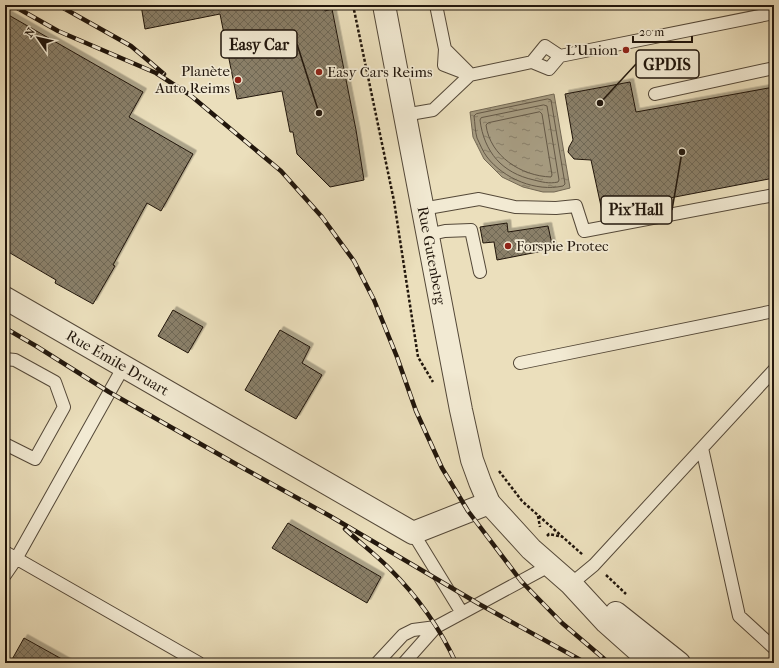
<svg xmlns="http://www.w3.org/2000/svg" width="779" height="668" viewBox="0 0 779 668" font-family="'IM FELL French Canon',serif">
	<defs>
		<pattern id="water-ripples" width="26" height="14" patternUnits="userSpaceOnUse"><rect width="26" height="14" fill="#a69b80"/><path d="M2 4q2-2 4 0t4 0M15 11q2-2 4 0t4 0" fill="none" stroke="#877d67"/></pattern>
		<pattern id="building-cross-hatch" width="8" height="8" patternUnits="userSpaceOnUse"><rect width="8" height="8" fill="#8a7f68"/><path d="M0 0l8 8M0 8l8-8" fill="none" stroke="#706754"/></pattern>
		<filter id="shadow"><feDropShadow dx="3.5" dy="-3.5" stdDeviation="0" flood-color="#0004"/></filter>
	</defs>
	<rect width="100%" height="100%" fill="#ebdfbc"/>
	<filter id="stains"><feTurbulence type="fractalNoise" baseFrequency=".005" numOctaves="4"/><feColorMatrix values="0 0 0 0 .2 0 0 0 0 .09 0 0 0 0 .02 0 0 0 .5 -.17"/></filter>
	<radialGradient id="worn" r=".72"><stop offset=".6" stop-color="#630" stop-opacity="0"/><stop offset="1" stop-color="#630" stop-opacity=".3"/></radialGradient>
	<!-- water -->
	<path fill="url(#water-ripples)" stroke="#716652" d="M 554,94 L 570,188 L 554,192 L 543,192 L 523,187 L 502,177 L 484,159 L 473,137 L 470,112 Z"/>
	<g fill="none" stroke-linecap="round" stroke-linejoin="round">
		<!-- shore -->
		<path stroke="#645846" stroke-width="1" d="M 548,99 L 551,100 L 565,184 L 563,186 C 536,192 504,179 487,157 C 483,152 480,144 477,138 C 475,131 475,123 474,116 L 476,114 Z
			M 544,105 L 547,106 L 559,180 L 558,182 C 549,184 542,182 534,180 C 502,173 484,152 480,120 L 481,118 Z
			M 540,112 L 542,114 L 552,175 L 551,177 C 521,176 490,156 486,125 L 488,123 Z"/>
	</g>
	<!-- building -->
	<path fill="url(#building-cross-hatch)" stroke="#21160c" filter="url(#shadow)" d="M 141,5 L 325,5 L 325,11 L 332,9 L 356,130 L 364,180 L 330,187 L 297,154 L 293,132 L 290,132 L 282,91 L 237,99 L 220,14 L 145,29 Z
		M 5,13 L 143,92 L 129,117 L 193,154 L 161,211 L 147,203 L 113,265 L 115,266 L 93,304 L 55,283 L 56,280 L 5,250 Z
		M 630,82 L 636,112 L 774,87 L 774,178 L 602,211 L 591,160 L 574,159 L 568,152 L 569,147 L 573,140 L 565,94 Z
		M 507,223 L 508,232 L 548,226 L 553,249 L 497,260 L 494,242 L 483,243 L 480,227 Z
		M 173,310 L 203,327 L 188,353 L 158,336 Z
		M 280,330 L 310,347 L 302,363 L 322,375 L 296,419 L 245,390 Z
		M 288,523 L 381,577 L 367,603 L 272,548 Z
		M 24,638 L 69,663 L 10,663 Z"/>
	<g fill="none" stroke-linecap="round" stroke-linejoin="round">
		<defs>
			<path id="service" d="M 436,5 L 445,49 L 444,65 L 470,75
				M 445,49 L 468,72
				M 532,62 L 545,46 L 560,56
				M 655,94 L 774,68
				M 404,115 L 433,110 L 470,75 L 532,62 L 549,69 L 560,56 L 774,13
				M 422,209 L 479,199 L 515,207 L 556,208 L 576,206 L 584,231 L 774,195
				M 427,235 L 445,231 L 471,230 L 480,272
				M 5,359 L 15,360 L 55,382 L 64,407 L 35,459 L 5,444
				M 520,363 L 774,311
				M 702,448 L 739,616 L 774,648
				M 413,533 L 462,613
				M 5,552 L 199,663
				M 5,575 L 16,559 L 124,366
				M 571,584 L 594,565 L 774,370
				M 377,663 L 403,635 L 413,630 L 436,627
				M 404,663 L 436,627 L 549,566"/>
			<g id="minor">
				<path id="s1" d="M 384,5 L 461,410 L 472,460 L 480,482 L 489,503 L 531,549 L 571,584 L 606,622 L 652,663"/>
				<path id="s2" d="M 5,298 L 413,533 L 489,503"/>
				<path d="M 616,613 L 679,663"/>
			</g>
		</defs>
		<!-- service casing -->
		<use href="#service" stroke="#544838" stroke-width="14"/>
		<!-- minor casing -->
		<use href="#minor" stroke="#544838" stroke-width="24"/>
		<!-- path -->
		<path stroke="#21160c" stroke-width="2.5" stroke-dasharray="3 2" stroke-linecap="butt" d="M 353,5 L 394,201 L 418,357 L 433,382
			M 499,471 L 522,501 L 583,555
			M 538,516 L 540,527
			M 547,536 L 549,534 L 563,537
			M 606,575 L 626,594"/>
		<!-- service -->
		<use href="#service" stroke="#f2ead3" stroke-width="12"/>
		<!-- minor -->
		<use href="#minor" stroke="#f2ead3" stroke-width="22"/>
		<defs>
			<path id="rail" d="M 12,5 L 58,31 L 156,73 L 190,95 L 281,171 L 322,217 L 354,261 L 374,300 L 397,357 L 416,411 L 442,468 L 468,511 L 521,581 L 562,623 L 609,663
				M 58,5 L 131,46 L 164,74
				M 5,328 L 36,346 L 109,392 L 243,468 L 330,516 L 479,604 L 586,663
				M 345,529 C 359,542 375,554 389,568 C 416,595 440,628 456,663"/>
		</defs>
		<!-- rail casing -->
		<use href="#rail" stroke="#21160c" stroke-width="4.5"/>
		<!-- rail -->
		<use href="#rail" stroke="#f2ead3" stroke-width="3" stroke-dasharray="9" stroke-linecap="butt"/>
	</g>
	<!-- markers -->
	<g fill="#8f2418" stroke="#f2ead3" stroke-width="1.5">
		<circle cx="626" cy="50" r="4"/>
		<circle cx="319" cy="72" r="4"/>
		<circle cx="238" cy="80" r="4"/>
		<circle cx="508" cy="246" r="4"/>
	</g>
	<g text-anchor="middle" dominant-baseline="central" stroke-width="3.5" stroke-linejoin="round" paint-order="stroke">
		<!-- poi labels -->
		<g font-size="15" fill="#21160c" stroke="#f2ead3" text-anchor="end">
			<text x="618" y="50">L'Union</text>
			<text x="230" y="71">Planète<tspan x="230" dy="17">Auto Reims</tspan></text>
			<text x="327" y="72" text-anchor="start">Easy Cars Reims</text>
			<text x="516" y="246" text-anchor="start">Forspie Protec</text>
		</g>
		<!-- street labels -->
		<g font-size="15" fill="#21160c" stroke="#f2ead3">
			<text stroke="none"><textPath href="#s1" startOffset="255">Rue Gutenberg</textPath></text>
			<text stroke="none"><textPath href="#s2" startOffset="130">Rue Émile Druart</textPath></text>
		</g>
	</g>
	<!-- callouts -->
	<path fill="none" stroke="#21160c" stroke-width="1.5" d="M319 113L297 44M600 103L636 64M682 152L672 210"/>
	<g fill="#21160c" stroke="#f2ead3" stroke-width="1.5">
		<circle cx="319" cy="113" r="4"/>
		<circle cx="600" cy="103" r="4"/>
		<circle cx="682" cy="152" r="4"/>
	</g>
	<g fill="#f2ead3" stroke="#21160c" stroke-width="1.5">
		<rect x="221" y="30" width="76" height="28" rx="4"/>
		<rect x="636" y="50" width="63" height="28" rx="4"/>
		<rect x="601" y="196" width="71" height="28" rx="4"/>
	</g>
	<g font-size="16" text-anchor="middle" font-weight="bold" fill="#21160c">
		<text x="259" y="50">Easy Car</text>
		<text x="667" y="70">GPDIS</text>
		<text x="636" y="215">Pix'Hall</text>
	</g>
	<!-- margin -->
	<rect width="779" height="668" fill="none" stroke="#ebdfbc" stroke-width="20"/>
	<rect x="6" y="6" width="767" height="656" fill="none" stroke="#21160c" stroke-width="2"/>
	<rect x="10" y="10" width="759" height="648" fill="none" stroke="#21160c"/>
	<!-- north arrow -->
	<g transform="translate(38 38) rotate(304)" stroke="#f2ead3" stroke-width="3" paint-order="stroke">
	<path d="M0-3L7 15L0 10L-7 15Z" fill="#21160c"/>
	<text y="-6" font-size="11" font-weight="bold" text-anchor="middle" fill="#21160c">N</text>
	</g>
	<!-- scale -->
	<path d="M633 36v6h59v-6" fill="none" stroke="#21160c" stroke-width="2"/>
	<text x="639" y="36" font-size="12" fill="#21160c" stroke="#f2ead3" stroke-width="3" paint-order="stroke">20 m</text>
	<rect width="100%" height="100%" filter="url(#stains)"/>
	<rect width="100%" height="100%" fill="url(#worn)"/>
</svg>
